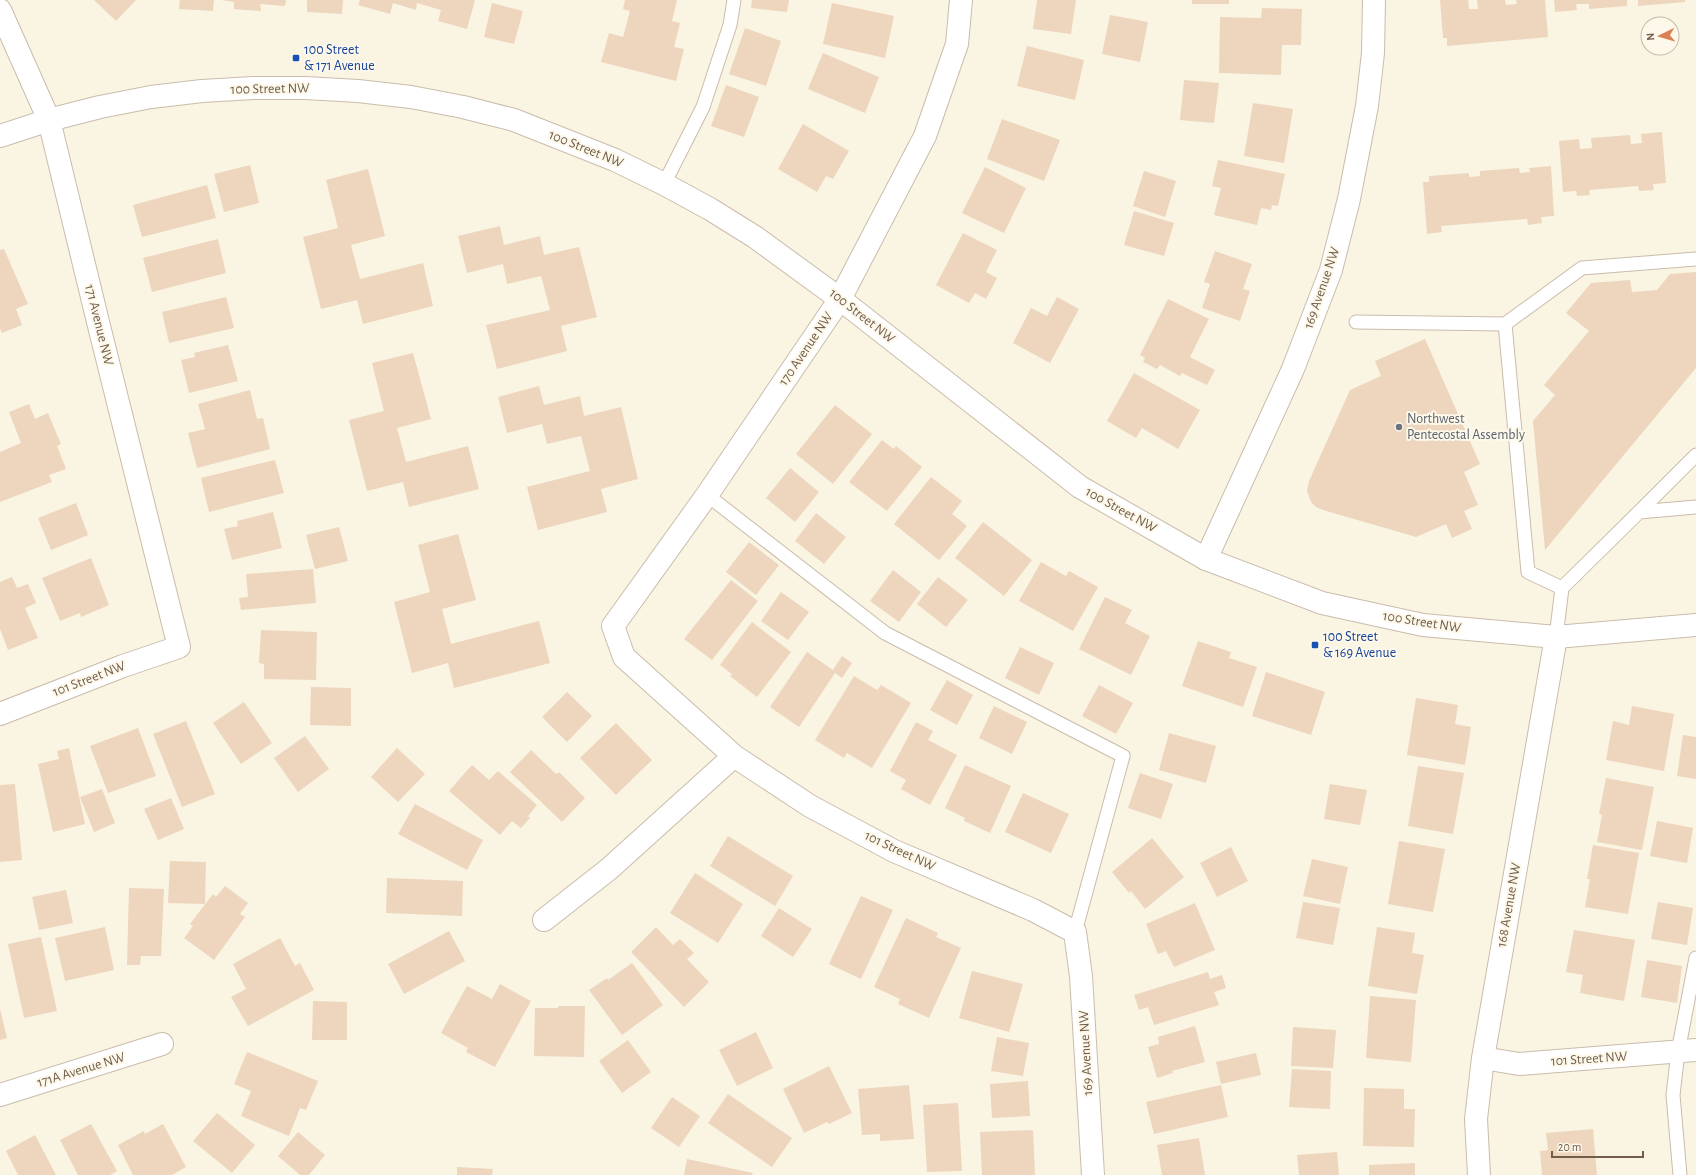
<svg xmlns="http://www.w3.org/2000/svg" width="1696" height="1175" viewBox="0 0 1696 1175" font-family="'Alegreya Sans',sans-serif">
	<rect width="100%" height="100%" fill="#faf4e3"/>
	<!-- building -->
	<path fill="#edd6bd" d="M 94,0 L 136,0 L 116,21 Z
		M 180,0 L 214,0 L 213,11 L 179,9 Z
		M 221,0 L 286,0 L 285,6 L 260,4 L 261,11 L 234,9 L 234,2 Z
		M 307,0 L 343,0 L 342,14 L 307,12 Z
		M 360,0 L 475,0 L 467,29 L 438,21 L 441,10 L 417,3 L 416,10 L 393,3 L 390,14 L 358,5 Z
		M 625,0 L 677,0 L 672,21 L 680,23 L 674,47 L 684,49 L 676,81 L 601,62 L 609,33 L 623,37 L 630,11 L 623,9 Z
		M 752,0 L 789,0 L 787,12 L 751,8 Z
		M 1037,0 L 1076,0 L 1071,34 L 1033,29 Z
		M 1192,0 L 1229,0 L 1229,4 L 1192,4 Z
		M 1440,0 L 1468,0 L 1469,9 L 1478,9 L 1477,0 L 1505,0 L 1506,5 L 1517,4 L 1516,0 L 1545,0 L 1548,37 L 1447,46 L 1447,38 L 1443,38 Z
		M 1554,0 L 1627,0 L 1627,6 L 1589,9 L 1589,4 L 1576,4 L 1577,10 L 1555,12 Z
		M 1638,0 L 1685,0 L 1685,2 L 1638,6 Z
		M 492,3 L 523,11 L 514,44 L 484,37 Z
		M 832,3 L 894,16 L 885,58 L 823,44 Z
		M 1262,8 L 1302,9 L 1301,45 L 1282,45 L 1281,75 L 1219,73 L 1220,17 L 1261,18 Z
		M 1110,15 L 1148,22 L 1140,62 L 1102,54 Z
		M 745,28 L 781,41 L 766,86 L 729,74 Z
		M 1027,46 L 1084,60 L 1075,100 L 1017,86 Z
		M 823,53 L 879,77 L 865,113 L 808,89 Z
		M 1184,80 L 1219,83 L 1214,123 L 1180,120 Z
		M 726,85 L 759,97 L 744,137 L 711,126 Z
		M 1253,103 L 1293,109 L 1284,163 L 1244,156 Z
		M 1002,119 L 1060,140 L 1044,181 L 987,159 Z
		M 803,124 L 849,151 L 833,179 L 826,176 L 817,192 L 778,169 Z
		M 1662,132 L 1666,183 L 1653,184 L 1654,190 L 1639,191 L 1638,186 L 1589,190 L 1590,195 L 1577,196 L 1576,191 L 1563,192 L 1559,141 L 1579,139 L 1580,149 L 1592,148 L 1591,138 L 1630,135 L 1631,144 L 1642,143 L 1641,134 Z
		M 1218,160 L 1285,174 L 1278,206 L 1272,205 L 1271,210 L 1261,208 L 1257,225 L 1214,215 L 1221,188 L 1212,186 Z
		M 250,165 L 259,203 L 224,212 L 214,174 Z
		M 1551,166 L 1554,216 L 1541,217 L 1542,223 L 1528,225 L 1527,219 L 1441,226 L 1442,232 L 1427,234 L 1423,182 L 1429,182 L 1429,176 L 1469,173 L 1469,177 L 1480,176 L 1480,171 L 1519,168 L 1520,173 L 1530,172 L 1529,168 Z
		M 985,167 L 1026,188 L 1004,233 L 962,213 Z
		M 368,169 L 385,236 L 351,245 L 360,279 L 423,263 L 433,306 L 363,324 L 357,300 L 321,309 L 303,237 L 338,228 L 326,180 Z
		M 1144,171 L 1176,181 L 1165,217 L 1133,206 Z
		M 207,185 L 216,218 L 142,237 L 133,205 Z
		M 1134,211 L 1174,223 L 1164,256 L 1124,245 Z
		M 500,226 L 504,245 L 540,236 L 544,255 L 579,247 L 597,317 L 561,326 L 567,351 L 497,369 L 486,325 L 550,310 L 541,276 L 507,284 L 503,264 L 467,273 L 458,236 Z
		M 963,233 L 997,250 L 986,272 L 997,278 L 986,299 L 975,293 L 969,303 L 936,285 Z
		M 218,239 L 226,273 L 152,292 L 143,258 Z
		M 4,249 L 28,304 L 16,309 L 22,325 L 2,333 L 0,329 L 0,250 Z
		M 1215,251 L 1252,264 L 1243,289 L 1250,291 L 1240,321 L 1202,308 L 1210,284 L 1204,282 Z
		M 1696,272 L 1696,368 L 1545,550 L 1533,421 L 1555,395 L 1544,385 L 1589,331 L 1566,313 L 1591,283 L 1630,280 L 1632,292 L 1657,290 L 1670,274 Z
		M 226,297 L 234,328 L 169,343 L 162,312 Z
		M 1057,297 L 1079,309 L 1050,363 L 1013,343 L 1031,308 L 1047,316 Z
		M 1168,299 L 1209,319 L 1190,357 L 1215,370 L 1207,385 L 1182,373 L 1180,376 L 1160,365 L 1157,369 L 1143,362 L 1145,358 L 1140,355 Z
		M 1425,339 L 1480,464 L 1464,472 L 1478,505 L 1464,511 L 1472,529 L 1452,538 L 1446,524 L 1416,537 L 1323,510 L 1316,507 L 1311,502 L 1307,491 L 1309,481 L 1350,390 L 1381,376 L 1375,361 Z
		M 228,345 L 238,381 L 189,393 L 181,360 L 195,357 L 194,353 Z
		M 413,353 L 431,419 L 397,428 L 406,462 L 468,446 L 479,489 L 409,507 L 403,482 L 367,491 L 349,420 L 384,411 L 372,363 Z
		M 1134,373 L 1200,410 L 1178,449 L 1142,428 L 1136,438 L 1107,421 Z
		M 539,386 L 544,405 L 580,396 L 584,416 L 621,407 L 638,479 L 601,489 L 607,512 L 538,530 L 527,487 L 590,471 L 581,436 L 547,444 L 542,424 L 507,433 L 498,397 Z
		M 250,390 L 257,419 L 263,418 L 270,449 L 197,468 L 188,433 L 205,429 L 198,404 Z
		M 29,404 L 35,419 L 48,413 L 61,444 L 57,446 L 66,469 L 49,475 L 52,482 L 0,502 L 0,452 L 21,443 L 9,412 Z
		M 835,405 L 872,434 L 833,484 L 796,454 Z
		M 882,440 L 894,449 L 896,446 L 922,467 L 887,511 L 849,482 Z
		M 275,460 L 284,493 L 209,512 L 201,478 Z
		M 790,468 L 819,492 L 795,522 L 766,498 Z
		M 931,477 L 962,501 L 952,514 L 967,526 L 939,560 L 894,524 Z
		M 76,503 L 88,535 L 51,550 L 38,518 Z
		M 273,512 L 282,548 L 232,560 L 224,529 L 238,526 L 237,521 Z
		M 816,513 L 846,537 L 824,564 L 795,541 Z
		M 983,522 L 1032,560 L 1004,596 L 955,558 Z
		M 339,527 L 348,561 L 315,569 L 306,535 Z
		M 458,534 L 476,600 L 442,609 L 451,644 L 539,621 L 550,663 L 454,688 L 448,663 L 412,673 L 394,602 L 430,592 L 418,545 Z
		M 749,542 L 779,565 L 756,595 L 726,572 Z
		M 91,558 L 109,605 L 81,617 L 80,613 L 60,621 L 42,578 Z
		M 1041,562 L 1066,576 L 1069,571 L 1098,587 L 1073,631 L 1019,601 Z
		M 313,569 L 316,603 L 241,610 L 239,598 L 248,597 L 246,574 Z
		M 893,570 L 921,592 L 899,622 L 870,601 Z
		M 12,577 L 17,588 L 28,584 L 36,603 L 25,608 L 38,638 L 8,650 L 0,629 L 0,582 Z
		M 938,577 L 968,600 L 946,627 L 917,604 Z
		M 731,580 L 758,601 L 712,660 L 684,639 Z
		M 781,592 L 809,612 L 788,640 L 761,621 Z
		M 1105,597 L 1132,610 L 1125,623 L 1150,636 L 1131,675 L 1079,649 Z
		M 752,622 L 791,652 L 757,697 L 730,676 L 732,674 L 720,665 Z
		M 261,630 L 317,632 L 316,680 L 264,679 L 264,664 L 259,663 Z
		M 1198,641 L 1231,652 L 1229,658 L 1257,667 L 1243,707 L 1182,686 Z
		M 1020,647 L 1054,663 L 1039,695 L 1005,678 Z
		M 807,652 L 833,670 L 842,656 L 852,663 L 842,678 L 835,673 L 799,727 L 770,707 Z
		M 1266,672 L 1325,692 L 1311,735 L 1252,716 Z
		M 854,676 L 877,690 L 881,685 L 911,703 L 872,768 L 847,753 L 844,758 L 815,740 Z
		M 947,680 L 973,695 L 957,725 L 930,710 Z
		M 1099,685 L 1133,703 L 1116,734 L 1082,716 Z
		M 311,687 L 351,688 L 351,726 L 310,725 Z
		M 567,692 L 592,716 L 567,742 L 542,717 Z
		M 1416,698 L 1458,705 L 1455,724 L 1471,727 L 1465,765 L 1407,755 Z
		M 244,702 L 272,743 L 241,764 L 213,723 Z
		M 994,706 L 1027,722 L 1012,754 L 979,738 Z
		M 1632,706 L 1674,714 L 1664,771 L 1606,760 L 1613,721 L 1629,725 Z
		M 186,721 L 215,794 L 182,807 L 153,734 Z
		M 916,722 L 933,731 L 928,740 L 957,755 L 930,805 L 901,789 L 906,780 L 890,771 Z
		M 616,723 L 652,760 L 616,795 L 580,758 Z
		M 138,728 L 156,776 L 108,793 L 90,746 Z
		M 1169,733 L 1216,746 L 1206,783 L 1159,770 Z
		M 1683,735 L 1696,737 L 1696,779 L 1677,776 Z
		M 305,736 L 329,769 L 298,792 L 274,758 Z
		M 69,748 L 85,824 L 53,832 L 38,764 L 59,759 L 57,751 Z
		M 397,748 L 425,774 L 398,802 L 371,777 Z
		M 531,750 L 556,774 L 559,772 L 585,798 L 562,822 L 510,772 Z
		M 472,765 L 489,780 L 498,771 L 537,805 L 528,816 L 530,818 L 521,828 L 512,821 L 500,835 L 449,791 Z
		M 965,765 L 1011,786 L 990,833 L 964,821 L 965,818 L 945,808 Z
		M 1418,766 L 1464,773 L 1453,834 L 1408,826 Z
		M 1140,773 L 1173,784 L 1161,819 L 1128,808 Z
		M 1606,778 L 1654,787 L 1642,850 L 1597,842 L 1602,815 L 1599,814 Z
		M 15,784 L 22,860 L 0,862 L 0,785 Z
		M 1330,784 L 1367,790 L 1360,825 L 1324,819 Z
		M 102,789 L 115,823 L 94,832 L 80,797 Z
		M 1023,793 L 1069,814 L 1051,853 L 1005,832 Z
		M 171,798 L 184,829 L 158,840 L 144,809 Z
		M 415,804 L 483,840 L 467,870 L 398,834 Z
		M 1657,821 L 1693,828 L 1687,863 L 1650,856 Z
		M 728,836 L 793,876 L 775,906 L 710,866 Z
		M 1152,838 L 1184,877 L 1145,909 L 1131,891 L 1129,893 L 1112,872 Z
		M 1399,841 L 1445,849 L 1433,912 L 1388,904 Z
		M 1593,845 L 1639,853 L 1628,914 L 1585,907 L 1590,879 L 1587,879 Z
		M 1231,847 L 1248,881 L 1217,897 L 1200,863 Z
		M 1312,859 L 1348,867 L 1340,904 L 1303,896 Z
		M 170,861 L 206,862 L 205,904 L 168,903 Z
		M 695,873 L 743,904 L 718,943 L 670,913 Z
		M 387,878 L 463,881 L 462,916 L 386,913 Z
		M 225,886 L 248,903 L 240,914 L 245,917 L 214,960 L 184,938 L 193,926 L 190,924 L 213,894 L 216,897 Z
		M 129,888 L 164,889 L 161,956 L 141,956 L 140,965 L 127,965 Z
		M 66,890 L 73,923 L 39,930 L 32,897 Z
		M 861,896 L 893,910 L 861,979 L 829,964 Z
		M 1303,902 L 1340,908 L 1333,945 L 1296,938 Z
		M 1658,902 L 1693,908 L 1687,945 L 1651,939 Z
		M 1195,903 L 1215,950 L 1174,967 L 1166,951 L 1158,954 L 1146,924 Z
		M 779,908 L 812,929 L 793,957 L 761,936 Z
		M 906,918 L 938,933 L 936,937 L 961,948 L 929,1018 L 898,1004 L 900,999 L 874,987 Z
		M 105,927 L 114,970 L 65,981 L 55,938 Z
		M 656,927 L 673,945 L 680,939 L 694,953 L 687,959 L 709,982 L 684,1007 L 631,952 Z
		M 1377,927 L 1415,933 L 1412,953 L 1424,955 L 1417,994 L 1368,986 Z
		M 1574,930 L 1635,940 L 1624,1001 L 1580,993 L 1583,975 L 1566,972 Z
		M 449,931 L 465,961 L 404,994 L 388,964 Z
		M 41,937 L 57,1011 L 24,1018 L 8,944 Z
		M 280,938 L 295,966 L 300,963 L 314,990 L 248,1026 L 231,997 L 246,989 L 233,964 Z
		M 1647,960 L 1682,966 L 1677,1003 L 1641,997 Z
		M 632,963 L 663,1005 L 622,1035 L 589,990 L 607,978 L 608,980 Z
		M 972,971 L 1023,984 L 1009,1032 L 959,1018 Z
		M 1208,972 L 1210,979 L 1222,975 L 1226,988 L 1214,992 L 1219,1005 L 1154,1025 L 1148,1007 L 1139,1010 L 1134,995 Z
		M 500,984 L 531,1001 L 495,1067 L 466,1052 L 468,1048 L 441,1033 L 467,986 L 492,999 Z
		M 1370,996 L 1416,1000 L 1411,1062 L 1366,1058 Z
		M 313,1001 L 347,1002 L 347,1040 L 312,1040 Z
		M 558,1006 L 585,1006 L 584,1057 L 534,1056 L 535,1008 L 558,1008 Z
		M 0,1009 L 7,1038 L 0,1040 Z
		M 1195,1026 L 1205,1062 L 1172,1071 L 1173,1073 L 1157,1078 L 1148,1047 L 1159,1044 L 1158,1037 Z
		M 1293,1027 L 1336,1030 L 1333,1068 L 1291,1066 Z
		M 756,1032 L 773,1068 L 737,1086 L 719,1050 Z
		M 997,1037 L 1029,1043 L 1023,1076 L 991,1071 Z
		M 628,1040 L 651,1072 L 622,1093 L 599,1061 Z
		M 247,1052 L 318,1081 L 306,1110 L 300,1108 L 289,1136 L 241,1116 L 251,1091 L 234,1084 Z
		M 1256,1053 L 1261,1075 L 1221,1084 L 1216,1062 Z
		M 829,1066 L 852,1113 L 829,1124 L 827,1122 L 804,1133 L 783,1089 Z
		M 1292,1069 L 1331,1071 L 1330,1109 L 1289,1107 Z
		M 1028,1081 L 1030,1116 L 992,1118 L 990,1084 Z
		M 909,1085 L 914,1139 L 880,1141 L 880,1134 L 862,1135 L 858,1089 Z
		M 1221,1085 L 1228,1117 L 1154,1134 L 1146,1102 Z
		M 1364,1088 L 1404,1089 L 1404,1109 L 1415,1109 L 1414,1147 L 1363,1146 Z
		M 728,1094 L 792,1138 L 772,1167 L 708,1123 Z
		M 672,1097 L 700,1116 L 679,1147 L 651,1128 Z
		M 958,1103 L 962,1171 L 927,1172 L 923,1105 Z
		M 217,1113 L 255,1145 L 232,1173 L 193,1141 Z
		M 91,1124 L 117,1171 L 110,1175 L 78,1175 L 60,1140 Z
		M 163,1124 L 186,1167 L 172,1175 L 133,1175 L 118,1145 L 144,1131 L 145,1134 Z
		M 1593,1129 L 1597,1175 L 1542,1175 L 1540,1151 L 1548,1150 L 1546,1133 Z
		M 1033,1130 L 1035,1175 L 982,1175 L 980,1132 Z
		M 298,1132 L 325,1155 L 309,1175 L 300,1175 L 278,1156 Z
		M 35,1135 L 56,1175 L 18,1175 L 6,1151 Z
		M 1199,1138 L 1205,1175 L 1162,1175 L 1157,1145 Z
		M 1337,1152 L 1339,1175 L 1299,1175 L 1297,1155 Z
		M 687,1159 L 753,1173 L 752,1175 L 684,1175 Z
		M 1415,1163 L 1415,1175 L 1369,1175 L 1369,1165 Z
		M 457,1167 L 493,1169 L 492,1175 L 457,1175 Z"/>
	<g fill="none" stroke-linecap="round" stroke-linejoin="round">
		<defs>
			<path id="service" d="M 664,184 L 703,107 L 730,25 L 734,0
				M 1356,322 L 1505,324
				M 707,495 L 885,633 L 1123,756 L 1075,932
				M 1639,512 L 1696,455
				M 1562,588 L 1528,572 L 1505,324 L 1582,268 L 1696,259
				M 1556,637 L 1562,588 L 1639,512 L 1696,507
				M 1680,1175 L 1673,1095 L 1678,1052 L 1696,958"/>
			<path id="minor" d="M 961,0 L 957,44 L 925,136 L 840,299 L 707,495 L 613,626 L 624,657 L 734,756 L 810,806 L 894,851 L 1033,910 L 1075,932 L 1081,976 L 1093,1175
				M 0,10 L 49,120 L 99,326 L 179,647 L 123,666 L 0,714
				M 1206,559 L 1293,369 L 1331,270 L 1349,199 L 1367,106 L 1373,53 L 1374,0
				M 544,920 L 609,869 L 734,756
				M 1483,1058 L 1519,1064 L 1696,1050
				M 0,1095 L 162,1044
				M 1479,1175 L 1476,1119 L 1483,1058 L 1556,637"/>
			<path id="tertiary" d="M 0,136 L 49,120 L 100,107 L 151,97 L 202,91 L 253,88 L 305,88 L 358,91 L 411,97 L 463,107 L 514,120 L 615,160 L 664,184 L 710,209 L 755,237 L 840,299 L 1080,487 L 1206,559 L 1322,603 L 1423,625 L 1556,637 L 1696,625"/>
		</defs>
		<!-- service casing -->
		<use href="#service" stroke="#cabcab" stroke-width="15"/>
		<!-- minor casing -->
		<use href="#minor" stroke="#cabcab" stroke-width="24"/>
		<!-- tertiary casing -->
		<use href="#tertiary" stroke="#cabcab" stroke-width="24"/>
		<!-- service -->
		<use href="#service" stroke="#fff" stroke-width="13"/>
		<!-- minor -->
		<use href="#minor" stroke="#fff" stroke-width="22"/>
		<!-- tertiary -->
		<use href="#tertiary" stroke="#fff" stroke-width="22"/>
	</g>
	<!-- markers -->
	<g fill="#1a4fb4" stroke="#fdf8e9" stroke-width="1.5">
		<rect x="292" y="54" width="8" height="8" rx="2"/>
		<rect x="1311" y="641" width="8" height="8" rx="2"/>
	</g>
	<circle fill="#6b7280" stroke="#fdf8e9" stroke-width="1.5" cx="1399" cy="427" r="4"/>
	<g text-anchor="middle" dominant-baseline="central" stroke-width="4" stroke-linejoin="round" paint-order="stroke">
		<!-- transit labels -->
		<g font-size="14" fill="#164399" stroke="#fdf8e9" text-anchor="start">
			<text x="304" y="50">100 Street<tspan x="304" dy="16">&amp; 171 Avenue</tspan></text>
			<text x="1323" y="637">100 Street<tspan x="1323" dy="16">&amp; 169 Avenue</tspan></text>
		</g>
		<!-- street labels -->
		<g font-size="14" fill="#705d4c" stroke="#fdf8e9">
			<text transform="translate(270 89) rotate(-1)">100 Street NW</text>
			<text transform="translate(586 149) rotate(22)">100 Street NW</text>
			<text transform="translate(1322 288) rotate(-71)">169 Avenue NW</text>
			<text transform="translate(862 316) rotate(38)">100 Street NW</text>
			<text transform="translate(99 325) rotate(76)">171 Avenue NW</text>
			<text transform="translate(806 349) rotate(-56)">170 Avenue NW</text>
			<text transform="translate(1121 510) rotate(29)">100 Street NW</text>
			<text transform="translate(1422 622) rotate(9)">100 Street NW</text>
			<text transform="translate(89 679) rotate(-21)">101 Street NW</text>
			<text transform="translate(900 851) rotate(25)">101 Street NW</text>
			<text transform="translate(1509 905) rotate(-80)">168 Avenue NW</text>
			<text transform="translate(1086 1053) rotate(-93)">169 Avenue NW</text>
			<text transform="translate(1589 1059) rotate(-4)">101 Street NW</text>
			<text transform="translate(81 1070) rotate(-17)">171A Avenue NW</text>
		</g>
		<!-- worship labels -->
		<g font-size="14" fill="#5b616d" stroke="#fdf8e9" text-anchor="start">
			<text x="1407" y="419">Northwest<tspan x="1407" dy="16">Pentecostal Assembly</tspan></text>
		</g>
	</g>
	<!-- north arrow -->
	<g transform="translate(1660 36) rotate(265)"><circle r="19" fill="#fdf8e9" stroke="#c5baaa"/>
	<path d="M0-3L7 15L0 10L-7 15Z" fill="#da8153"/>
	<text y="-6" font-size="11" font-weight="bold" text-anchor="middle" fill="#705d4c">N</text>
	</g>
	<!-- scale -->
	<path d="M1552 1151v6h91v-6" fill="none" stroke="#705d4c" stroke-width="2"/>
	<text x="1558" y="1151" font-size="12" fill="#705d4c" stroke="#fdf8e9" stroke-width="3" paint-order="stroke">20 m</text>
</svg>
